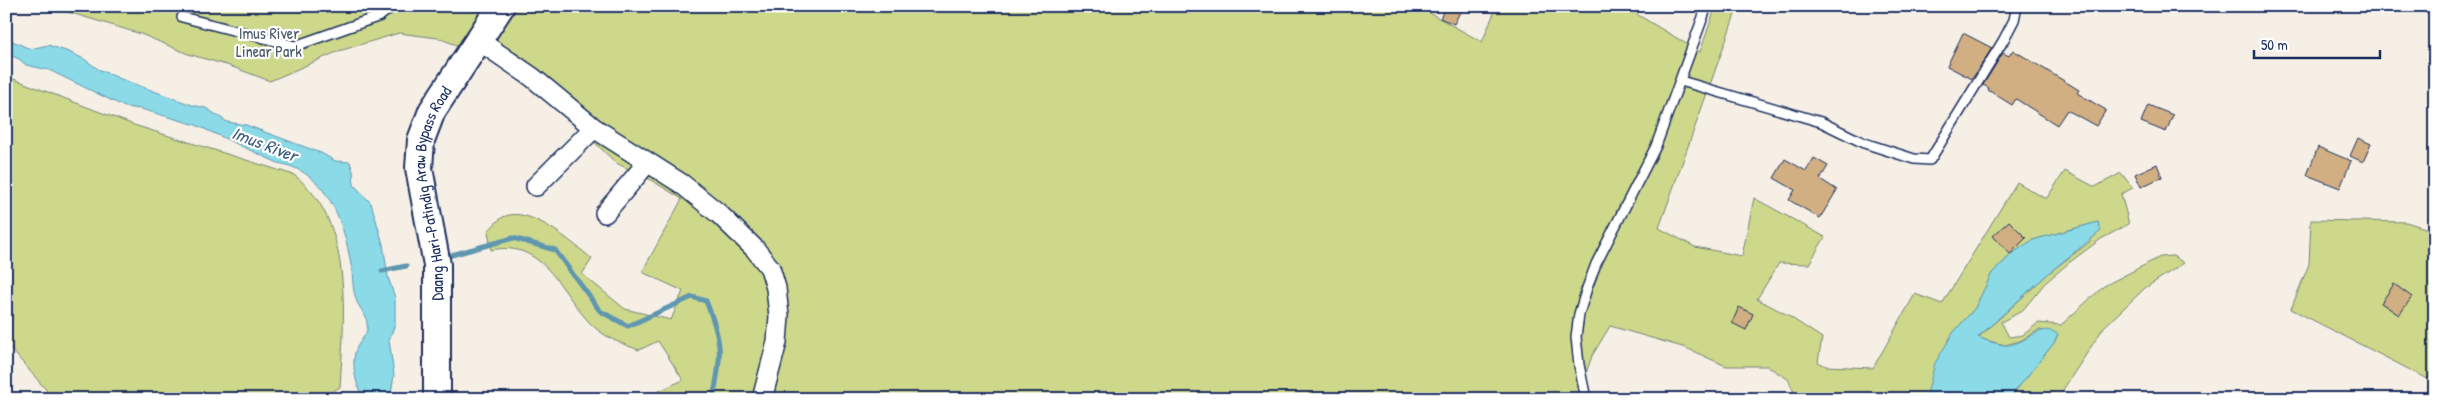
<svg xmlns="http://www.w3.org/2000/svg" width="2441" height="405" viewBox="0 0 2441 405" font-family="'Patrick Hand',sans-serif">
	<rect width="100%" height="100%" fill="#f6efe6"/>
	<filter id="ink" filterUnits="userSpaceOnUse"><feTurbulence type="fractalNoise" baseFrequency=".02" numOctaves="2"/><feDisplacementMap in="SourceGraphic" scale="10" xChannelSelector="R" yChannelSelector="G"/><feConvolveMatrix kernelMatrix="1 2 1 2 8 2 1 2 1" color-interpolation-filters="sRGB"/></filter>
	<g filter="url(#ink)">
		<!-- green -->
		<path fill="#cdd88b" stroke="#748474" d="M 48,6 L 1417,6 L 1482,42 L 1496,8 L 1494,6 L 1623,6 L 1700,52 L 1716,6 L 1738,6 L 1659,228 L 1695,247 L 1742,256 L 1754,198 L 1825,237 L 1809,264 L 1779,263 L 1757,299 L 1784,313 L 1822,338 L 1818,362 L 1826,366 L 1873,368 L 1915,294 L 1942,304 L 2017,182 L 2046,199 L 2065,171 L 2095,187 L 2121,173 L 2133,188 L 2121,194 L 2129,224 L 2101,239 L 2070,262 L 2045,283 L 2022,311 L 2001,322 L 2009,337 L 2023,335 L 2038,323 L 2061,325 L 2104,286 L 2160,257 L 2173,256 L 2184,263 L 2145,288 L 2104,327 L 2057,399 L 2009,399 L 2054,343 L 2058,334 L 2039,330 L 2020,341 L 2005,345 L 1978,338 L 2050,272 L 2091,241 L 2098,222 L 2033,240 L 2014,252 L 1992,273 L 1975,308 L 1953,333 L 1936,363 L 1926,399 L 1797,399 L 1788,379 L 1767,366 L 1726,366 L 1686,348 L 1610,326 L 1592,356 L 1577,399 L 642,399 L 683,380 L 658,341 L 639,350 C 620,343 603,337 589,322 C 560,291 543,239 491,250 L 488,231 C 492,227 498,220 503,217 C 529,204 574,244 592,259 L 582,274 L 625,309 L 671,320 L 683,291 L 642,272 L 682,199 L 646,177 L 616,163 L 569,118 L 526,84 L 481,54 L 438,38 L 399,33 L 339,51 L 270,81 L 230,66 L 188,54 L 141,34 Z
			M 6,76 L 134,125 L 294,175 C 355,221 344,320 340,387 L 319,399 L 38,399 L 47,391 L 6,343 Z
			M 2311,220 L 2406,222 L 2435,231 L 2435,367 L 2428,379 L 2291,309 L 2309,264 Z"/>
		<!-- water -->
		<path fill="#8bdae7" stroke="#5e96b0" d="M 6,38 L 30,49 L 48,45 L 69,52 L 84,59 L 98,69 L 121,79 L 192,105 L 206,108 L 227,122 L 246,125 L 321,153 L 335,161 L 350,162 L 353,171 L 354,185 L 371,203 L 383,244 L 388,277 L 395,298 L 395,324 L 389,340 L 394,375 L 390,399 L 363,399 C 356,385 350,361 357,347 C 362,338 369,333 367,323 C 366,313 358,307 356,299 C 352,288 353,275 351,265 C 344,222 327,171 278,163 L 196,125 L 141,109 L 125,107 L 49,70 L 26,65 L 19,59 L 6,53 Z
			M 2098,222 L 2101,231 L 2050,272 L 1978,337 C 1985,340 1996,344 2004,345 C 2025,347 2038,321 2058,334 L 2054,343 L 2009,399 L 1926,399 L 1935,363 L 1953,333 L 1975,308 L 1992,273 L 2014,252 L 2033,240 Z"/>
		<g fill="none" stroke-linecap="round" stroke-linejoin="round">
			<!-- stream -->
			<path stroke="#5e96b0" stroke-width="5" d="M 448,256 L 513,238 L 555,250 L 600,311 L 628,326 L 692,297 L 706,301 C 723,343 722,355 713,399
				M 382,271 L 406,266"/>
		</g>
		<!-- building -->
		<path fill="#d1af83" stroke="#1b2f5e" d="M 1446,6 L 1463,6 L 1454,24 L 1440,18 Z
			M 1963,33 L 1992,48 L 1972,79 L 1947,66 Z
			M 2013,50 L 2079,90 L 2077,93 L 2106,110 L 2096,126 L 2067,110 L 2057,125 L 2016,99 L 2012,105 L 1988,90 L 1989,88 L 1983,85 L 2003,53 L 2009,56 Z
			M 2148,105 L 2173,115 L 2166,132 L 2141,122 Z
			M 2358,138 L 2371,144 L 2363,162 L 2350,156 Z
			M 2318,147 L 2351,161 L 2340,188 L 2307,175 Z
			M 1814,158 L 1828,166 L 1820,179 L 1837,190 L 1820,218 L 1789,200 L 1795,190 L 1774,178 L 1785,159 L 1806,171 Z
			M 2157,164 L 2162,177 L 2141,187 L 2135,174 Z
			M 2009,221 L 2026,238 L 2010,254 L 1993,236 Z
			M 2394,284 L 2412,297 L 2399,315 L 2381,303 Z
			M 1739,307 L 1753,314 L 1746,330 L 1732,323 Z"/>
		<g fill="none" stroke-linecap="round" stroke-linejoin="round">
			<defs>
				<path id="lane" d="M 182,17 L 295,46 L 380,16 L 393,6
					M 1681,81 L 1821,122 L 1864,143 L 1914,159 L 1930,160 L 2003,41 L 2014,20 L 2017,6
					M 1586,399 L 1579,365 L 1576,337 L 1579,314 L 1587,288 L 1596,264 L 1656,146 L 1707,6"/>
				<path id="street" d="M 478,40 L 532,77 L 594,128 L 682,184 L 719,214 L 755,249 L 770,268 L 776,288 L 779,316 L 777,342 L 762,399
					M 536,186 L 594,128
					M 605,213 L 647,163"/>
				<g id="secondary">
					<path id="s1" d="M 437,399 L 437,265 L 419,168 L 421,140 L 432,111 L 501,6"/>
				</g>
			</defs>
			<!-- lane casing -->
			<use href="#lane" stroke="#1b2f5e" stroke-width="12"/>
			<!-- street casing -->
			<use href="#street" stroke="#1b2f5e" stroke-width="22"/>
			<!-- secondary casing -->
			<use href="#secondary" stroke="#1b2f5e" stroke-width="30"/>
			<!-- lane -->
			<use href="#lane" stroke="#fff" stroke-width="9"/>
			<!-- street -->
			<use href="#street" stroke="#fff" stroke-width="19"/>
			<!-- secondary -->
			<use href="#secondary" stroke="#fff" stroke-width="26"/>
		</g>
	</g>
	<g text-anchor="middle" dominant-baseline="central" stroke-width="4.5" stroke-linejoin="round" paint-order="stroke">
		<!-- park labels -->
		<g font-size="16" fill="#485969" stroke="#fff">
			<text x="269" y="33">Imus River<tspan x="269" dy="18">Linear Park</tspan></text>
		</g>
		<!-- street labels -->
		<g font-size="16" fill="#1b2f5e" stroke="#fff">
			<text stroke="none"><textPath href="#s1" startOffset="209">Daang Hari-Patindig Araw Bypass Road</textPath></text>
		</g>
		<!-- water labels -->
		<g font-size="18" font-style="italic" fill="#375a80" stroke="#fff">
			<text transform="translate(265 144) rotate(21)">Imus River</text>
		</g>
	</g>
	<!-- margin -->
	<rect width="2441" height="405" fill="none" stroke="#fff" stroke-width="25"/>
	<rect x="12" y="12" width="2416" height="380" fill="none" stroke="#1b2f5e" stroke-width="2" filter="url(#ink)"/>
	<!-- scale -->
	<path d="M2254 50v8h126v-8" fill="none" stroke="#1b2f5e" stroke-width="2.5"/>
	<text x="2261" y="50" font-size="15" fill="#1b2f5e" stroke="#ffffff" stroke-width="4" paint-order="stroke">50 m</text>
</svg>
